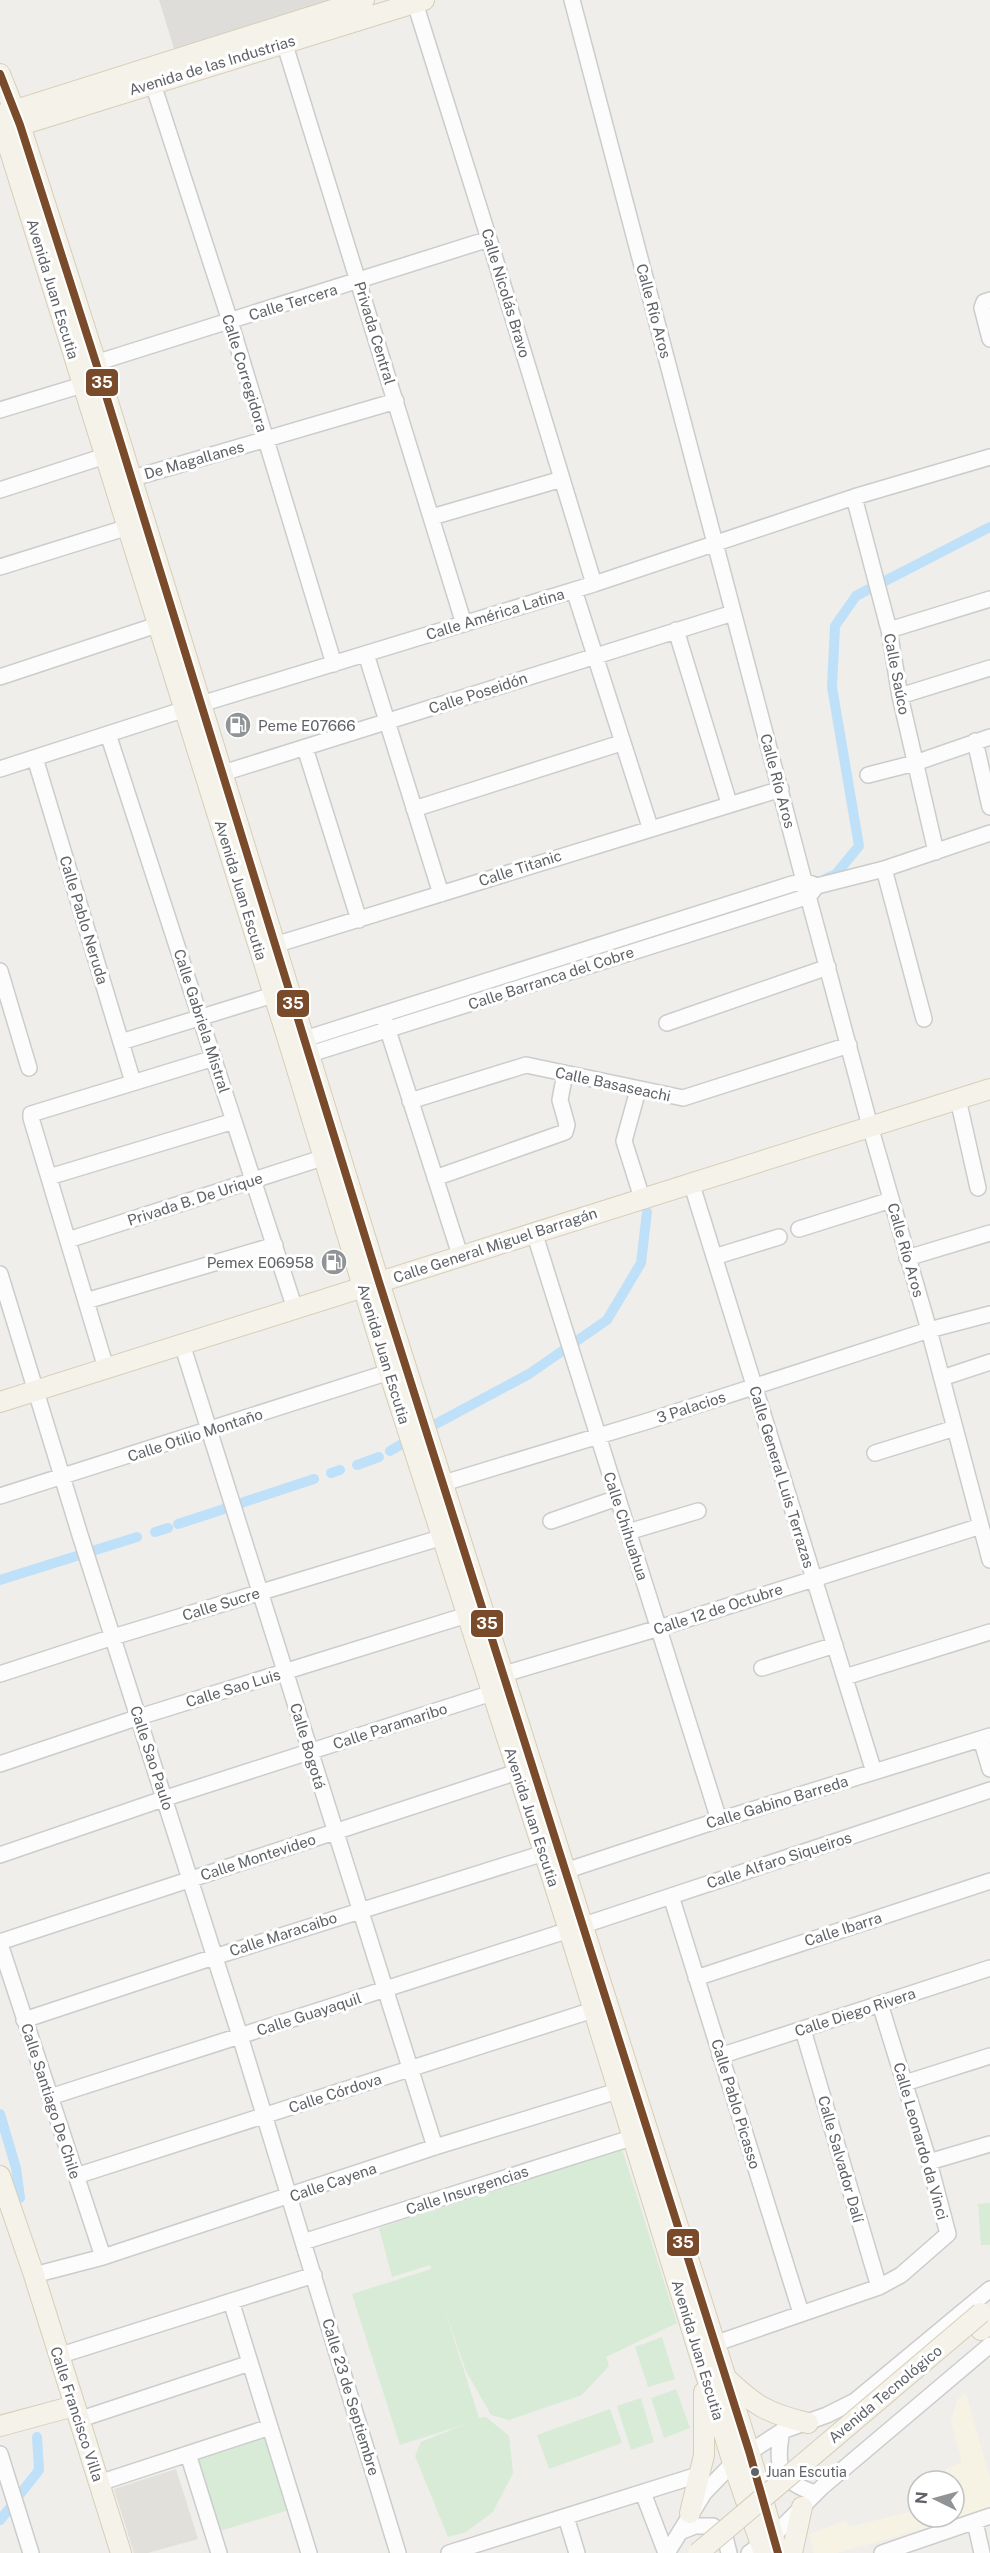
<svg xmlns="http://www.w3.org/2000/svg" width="990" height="2553" viewBox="0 0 990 2553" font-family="'Public Sans',sans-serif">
	<rect width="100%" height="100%" fill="#efeeea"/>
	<!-- commercial -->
	<path fill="#f7f3e4" d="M 966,2393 L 990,2479 L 990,2510 L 837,2553 L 814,2553 L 809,2534 L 845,2521 L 850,2527 L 918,2510 L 918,2517 L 954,2517 L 954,2481 L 937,2481 L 946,2469 L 962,2462 L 951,2422 L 957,2400 Z"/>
	<!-- industrial -->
	<path fill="#dfddda" d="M 159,0 L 341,0 L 175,52 Z"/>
	<!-- education -->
	<path fill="#e2e0da" d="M 176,2469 L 198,2539 L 148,2553 L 134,2553 L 114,2489 Z"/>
	<!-- green -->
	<path fill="#d8ebd6" d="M 622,2149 L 677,2323 L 606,2357 L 609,2366 L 582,2395 L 509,2420 L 491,2415 L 466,2371 L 444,2307 L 479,2418 L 486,2417 L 509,2436 L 513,2473 L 493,2512 L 466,2532 L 448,2537 L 415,2456 L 421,2442 L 466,2424 L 400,2445 L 352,2294 L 431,2269 L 430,2265 L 392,2277 L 379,2228 Z
		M 990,2203 L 990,2245 L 981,2245 L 978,2204 Z
		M 662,2337 L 675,2379 L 648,2387 L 635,2347 Z
		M 676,2389 L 690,2428 L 664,2438 L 651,2398 Z
		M 641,2398 L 654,2442 L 631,2450 L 617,2406 Z
		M 610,2409 L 622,2443 L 549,2469 L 537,2435 Z
		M 266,2436 L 289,2510 L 220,2531 L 197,2458 Z"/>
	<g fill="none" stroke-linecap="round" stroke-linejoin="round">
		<!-- canal -->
		<path stroke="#bfe0f9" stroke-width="10" d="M 885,581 L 990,527
			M 825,879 L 836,874 L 859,846 L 832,687 L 835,626 L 856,596 L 869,589
			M 766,902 L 805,887
			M 434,1425 L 529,1374 L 607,1320 L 641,1263 L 647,1212
			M 390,1451 L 402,1444
			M 357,1465 L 379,1457
			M 331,1473 L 340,1470
			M 241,1503 L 314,1479
			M 178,1524 L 224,1509
			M 155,1532 L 168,1528
			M 0,1580 L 137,1537
			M 0,2114 L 16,2168 L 20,2198
			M 21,2493 L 39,2470 L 37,2437
			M 0,2520 L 9,2509"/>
		<defs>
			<path id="minor" d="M 572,0 L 804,881 L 870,1126 L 929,1330 L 990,1560
				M 415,3 L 489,239 L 594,584
				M 284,42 L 464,624
				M 153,84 L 230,321 L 334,664
				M 990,300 L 984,302 L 982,308 L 990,339
				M 86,366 L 489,239
				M 0,410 L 92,382
				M 130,479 L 396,401
				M 0,490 L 105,456
				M 854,497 L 889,630 L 900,696 L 936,852
				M 432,517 L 562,479
				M 0,567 L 138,524
				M 574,590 L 650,827
				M 676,630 L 729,803
				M 889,630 L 990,599
				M 366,654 L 441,894
				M 0,677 L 166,622
				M 900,696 L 990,668
				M 108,734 L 295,1309
				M 975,741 L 990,807
				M 305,748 L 359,920
				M 35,758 L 133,1082
				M 0,769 L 201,704 L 594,584 L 854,497 L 990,457
				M 223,773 L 733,613
				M 868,775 L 915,763 L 990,737
				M 414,809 L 621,743
				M 884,869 L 924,1019
				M 265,948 L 781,789
				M 0,971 L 29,1068
				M 385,1021 L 460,1255
				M 667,1023 L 828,967
				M 121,1042 L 273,995
				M 295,1042 L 792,884 L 804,881 L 817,886 L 884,869 L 990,833
				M 301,1057 L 809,896 L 815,888
				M 638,1090 L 624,1141 L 642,1198
				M 958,1099 L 978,1188
				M 410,1101 L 526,1065 L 683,1098 L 849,1045
				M 49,1177 L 234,1121
				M 435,1178 L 565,1132 L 567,1125 L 560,1100 L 565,1073
				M 691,1182 L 874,1772
				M 799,1229 L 891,1200
				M 534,1232 L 719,1820
				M 68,1240 L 322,1158
				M 714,1257 L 779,1237
				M 907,1258 L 990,1233
				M 0,1274 L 80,1535 L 240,2036 L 398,2553
				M 86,1301 L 275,1245
				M 182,1344 L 435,2147
				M 106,1368 L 31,1118 L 31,1114 L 214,1058
				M 942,1378 L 990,1362
				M 875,1453 L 955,1428
				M 434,1486 L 648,1421 L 929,1330 L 990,1314
				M 0,1496 L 389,1372
				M 551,1521 L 617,1498
				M 628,1532 L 698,1511
				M 762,1668 L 835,1645
				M 0,1674 L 113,1637 L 443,1537
				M 494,1677 L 659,1628 L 981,1526
				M 845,1677 L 990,1632
				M 981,1739 L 990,1769
				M 0,1764 L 139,1717 L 467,1615
				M 0,1855 L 166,1798 L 501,1690
				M 565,1871 L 719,1820 L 990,1736
				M 671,1896 L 801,2313
				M 0,1942 L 517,1772
				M 0,1944 L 103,2257
				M 696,1978 L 990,1881
				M 24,2020 L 214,1957 L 544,1853
				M 803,2030 L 879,2287
				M 720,2056 L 990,1968
				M 905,2083 L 990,2056
				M 50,2097 L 569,1930 L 990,1790
				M 929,2162 L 990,2144
				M 76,2176 L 593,2010
				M 303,2242 L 631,2138
				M 34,2275 L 103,2257 L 435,2147 L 627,2088
				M 231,2301 L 309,2553
				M 714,2344 L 879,2287 L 901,2275 L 948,2234 L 929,2162 L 880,2004
				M 58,2356 L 314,2275
				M 78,2420 L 250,2363
				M 782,2431 C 775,2467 779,2481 815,2493
				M 0,2454 L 31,2553
				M 188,2454 L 219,2553
				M 99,2483 L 270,2427
				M 643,2493 L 666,2553
				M 566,2517 L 577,2553
				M 975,2522 L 982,2553
				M 680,2532 L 695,2526 L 713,2526 L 725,2537 L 729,2553
				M 449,2553 L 701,2474
				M 667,2553 L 704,2493 L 733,2463 L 782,2431 L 827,2415 L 855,2401 L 990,2289
				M 749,2553 L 773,2536 L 822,2487 L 990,2345
				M 882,2553 L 990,2516"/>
			<path id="major" d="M 0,74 L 20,125 L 96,363 L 379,1282 L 749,2451 L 778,2553
				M 3,114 L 364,0
				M 0,119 L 289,1043 L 389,1372 L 569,1930 L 733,2463 L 764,2553
				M 8,129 L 424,0
				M 0,1402 L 990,1089
				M 0,2176 L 34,2275 L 121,2553
				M 981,2330 L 990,2323
				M 726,2378 C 755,2406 769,2414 808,2423
				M 0,2426 L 74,2406
				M 690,2513 L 704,2455 L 704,2392
				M 792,2553 L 802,2507"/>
		</defs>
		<!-- minor casing -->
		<use href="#minor" stroke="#cbcccc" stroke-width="18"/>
		<!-- major casing -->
		<use href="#major" stroke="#d7ceb8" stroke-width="22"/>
		<!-- minor -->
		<use href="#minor" stroke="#fdfcfc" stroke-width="15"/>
		<!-- major -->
		<use href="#major" stroke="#f4f2e9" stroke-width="20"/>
		<defs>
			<path id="major-bridge" d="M 698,2553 L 981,2313"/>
		</defs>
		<!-- major-bridge casing -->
		<use href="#major-bridge" stroke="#d7ceb8" stroke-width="22" stroke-linecap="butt"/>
		<!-- major-bridge -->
		<use href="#major-bridge" stroke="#f4f2e9" stroke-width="20"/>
		<defs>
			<path id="bus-1" d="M 0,74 L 20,125 L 96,363 L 379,1282 L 749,2451 L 778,2553"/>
		</defs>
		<!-- bus-1 casing -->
		<use href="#bus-1" stroke="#fff" stroke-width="12"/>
		<!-- bus-1 -->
		<use href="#bus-1" stroke="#7a4b2a" stroke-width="8"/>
	</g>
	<!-- icons -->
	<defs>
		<symbol id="fuel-disc" viewBox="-11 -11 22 22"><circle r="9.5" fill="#919496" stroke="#fff"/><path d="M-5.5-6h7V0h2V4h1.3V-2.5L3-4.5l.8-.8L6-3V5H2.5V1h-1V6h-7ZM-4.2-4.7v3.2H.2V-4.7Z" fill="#fff"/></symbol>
	</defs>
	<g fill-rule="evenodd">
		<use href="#fuel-disc" x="223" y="710" width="30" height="30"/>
		<use href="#fuel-disc" x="319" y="1247" width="30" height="30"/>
	</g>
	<!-- markers -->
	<circle fill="#5f6368" stroke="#fff" stroke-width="2" cx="755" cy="2472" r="5"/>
	<g text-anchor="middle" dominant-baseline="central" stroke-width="6" stroke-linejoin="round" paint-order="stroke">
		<!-- bus labels -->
		<g font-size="14" fill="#5f6368" stroke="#fff" text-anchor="start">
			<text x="766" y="2472">Juan Escutia</text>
		</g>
		<!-- street labels -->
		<g font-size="15" fill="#5f6368" stroke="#fff">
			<text transform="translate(212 65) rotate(-17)">Avenida de las Industrias</text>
			<text transform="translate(53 289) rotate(73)">Avenida Juan Escutia</text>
			<text transform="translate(506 293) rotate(73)">Calle Nicolás Bravo</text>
			<text transform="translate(293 302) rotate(-17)">Calle Tercera</text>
			<text transform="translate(654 311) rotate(75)">Calle Río Aros</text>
			<text transform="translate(375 333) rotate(73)">Privada Central</text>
			<text transform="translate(245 373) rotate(73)">Calle Corregidora</text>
			<text transform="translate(194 460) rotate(-16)">De Magallanes</text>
			<text transform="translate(495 614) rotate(-17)">Calle América Latina</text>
			<text transform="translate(897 674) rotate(79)">Calle Saúco</text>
			<text transform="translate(478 693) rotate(-18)">Calle Poseidón</text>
			<text transform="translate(778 781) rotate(75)">Calle Río Aros</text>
			<text transform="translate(520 868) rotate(-18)">Calle Titanic</text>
			<text transform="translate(241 890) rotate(73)">Avenida Juan Escutia</text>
			<text transform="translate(84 920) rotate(73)">Calle Pablo Neruda</text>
			<text transform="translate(551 978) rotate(-18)">Calle Barranca del Cobre</text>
			<text transform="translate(202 1021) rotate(72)">Calle Gabriela Mistral</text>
			<text transform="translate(613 1084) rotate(12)">Calle Basaseachi</text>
			<text transform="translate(195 1199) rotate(-18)">Privada B. De Urique</text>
			<text transform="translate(495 1245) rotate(-18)">Calle General Miguel Barragán</text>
			<text transform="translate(906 1250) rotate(74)">Calle Río Aros</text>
			<text transform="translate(384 1354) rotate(73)">Avenida Juan Escutia</text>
			<text transform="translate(691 1407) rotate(-18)">3 Palacios</text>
			<text transform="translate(195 1435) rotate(-18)">Calle Otilio Montaño</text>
			<text transform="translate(782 1477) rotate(73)">Calle General Luis Terrazas</text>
			<text transform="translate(626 1526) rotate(72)">Calle Chihuahua</text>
			<text transform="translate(221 1604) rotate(-17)">Calle Sucre</text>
			<text transform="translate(718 1609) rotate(-18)">Calle 12 de Octubre</text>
			<text transform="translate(233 1688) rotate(-17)">Calle Sao Luis</text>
			<text transform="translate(390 1726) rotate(-18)">Calle Paramaribo</text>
			<text transform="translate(308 1746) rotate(73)">Calle Bogotá</text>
			<text transform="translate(152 1758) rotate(72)">Calle Sao Paulo</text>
			<text transform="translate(777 1802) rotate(-17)">Calle Gabino Barreda</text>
			<text transform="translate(532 1817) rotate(72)">Avenida Juan Escutia</text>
			<text transform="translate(258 1857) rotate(-18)">Calle Montevideo</text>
			<text transform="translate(779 1860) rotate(-18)">Calle Alfaro Siqueiros</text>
			<text transform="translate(843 1929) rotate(-18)">Calle Ibarra</text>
			<text transform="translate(283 1934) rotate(-18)">Calle Maracaibo</text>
			<text transform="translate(855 2012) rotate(-18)">Calle Diego Rivera</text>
			<text transform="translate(309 2014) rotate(-18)">Calle Guayaquil</text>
			<text transform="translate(335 2093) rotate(-18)">Calle Córdova</text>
			<text transform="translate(51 2101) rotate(72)">Calle Santiago De Chile</text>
			<text transform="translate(736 2104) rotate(73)">Calle Pablo Picasso</text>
			<text transform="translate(921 2141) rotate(74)">Calle Leonardo da Vinci</text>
			<text transform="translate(841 2159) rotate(74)">Calle Salvador Dalí</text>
			<text transform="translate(333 2182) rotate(-19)">Calle Cayena</text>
			<text transform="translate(467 2190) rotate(-18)">Calle Insurgencias</text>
			<text transform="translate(698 2350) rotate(73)">Avenida Juan Escutia</text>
			<text transform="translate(885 2394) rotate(-40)">Avenida Tecnológico</text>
			<text transform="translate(351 2397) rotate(73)">Calle 23 de Septiembre</text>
			<text transform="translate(77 2414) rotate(72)">Calle Francisco Villa</text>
		</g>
		<!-- poi labels -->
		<g font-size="15" fill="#5f6368" stroke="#fff" text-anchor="start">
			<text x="258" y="725">Peme E07666</text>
			<text x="314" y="1262" text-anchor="end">Pemex E06958</text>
		</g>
	</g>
	<g stroke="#fff" stroke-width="2">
		<rect x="85" y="368" width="34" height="29" rx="6" fill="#7a4b2a"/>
		<rect x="276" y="989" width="34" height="29" rx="6" fill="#7a4b2a"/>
		<rect x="470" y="1609" width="34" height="29" rx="6" fill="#7a4b2a"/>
		<rect x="666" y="2228" width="34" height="29" rx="6" fill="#7a4b2a"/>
	</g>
	<g font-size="16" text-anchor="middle" font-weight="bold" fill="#fff">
		<text x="102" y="388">35</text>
		<text x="293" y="1009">35</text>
		<text x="487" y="1629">35</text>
		<text x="683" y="2248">35</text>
	</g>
	<!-- north arrow -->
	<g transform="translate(936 2499) rotate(275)"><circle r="28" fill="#ffffff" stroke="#bfc1c3" stroke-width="1.5"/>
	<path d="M0-4.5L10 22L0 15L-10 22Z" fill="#919496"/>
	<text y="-9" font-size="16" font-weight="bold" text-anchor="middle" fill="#5f6368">N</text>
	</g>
</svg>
